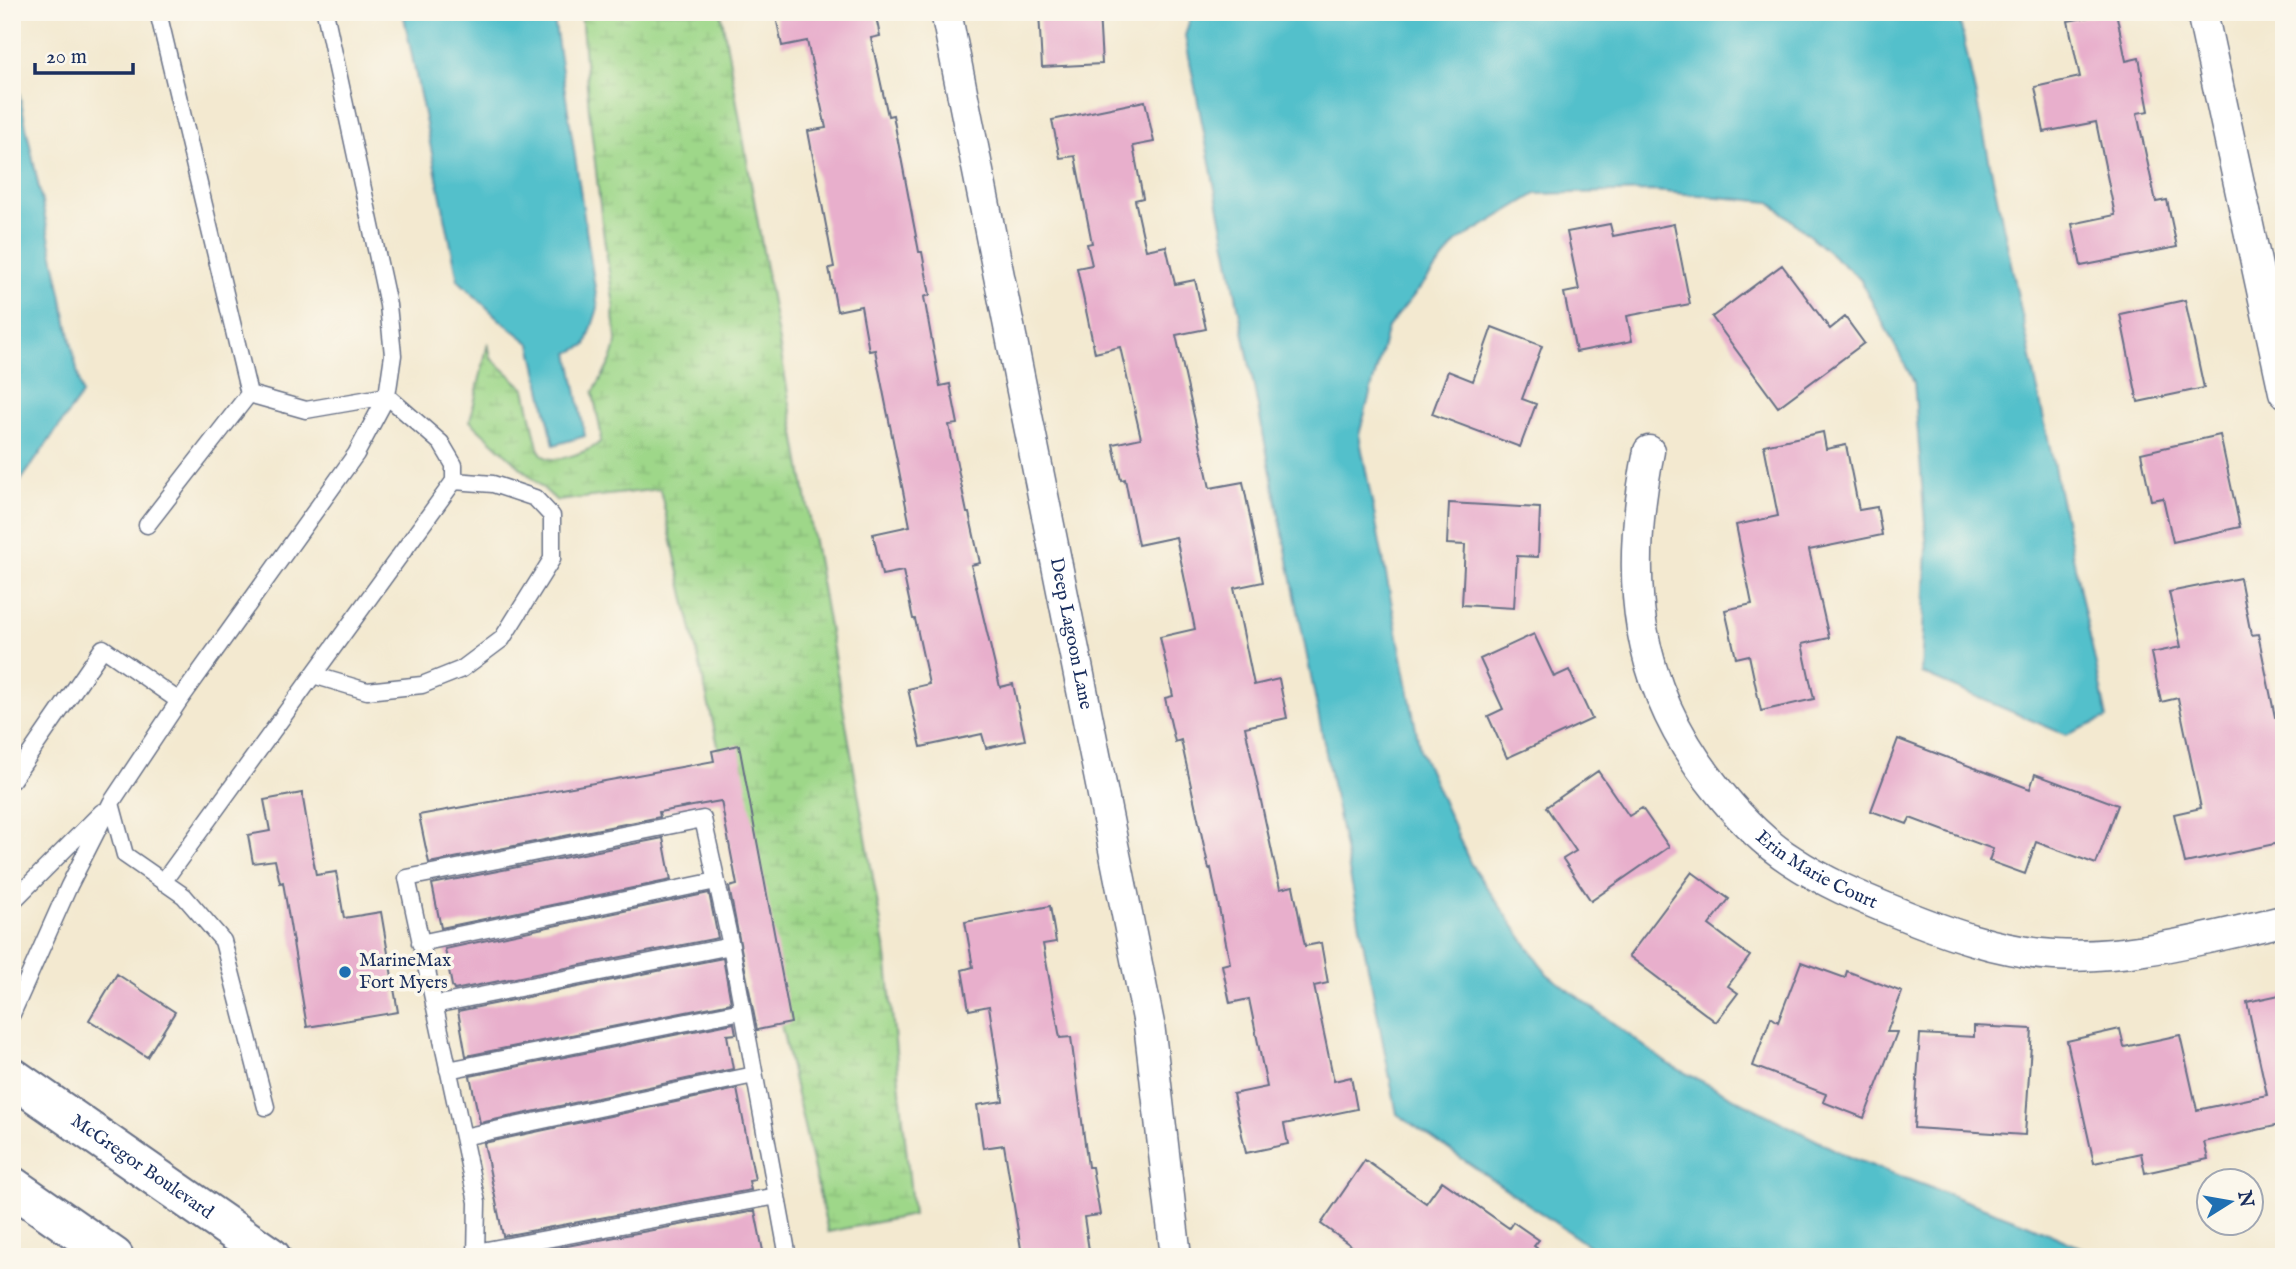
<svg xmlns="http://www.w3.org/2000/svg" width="2296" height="1269" viewBox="0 0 2296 1269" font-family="'IM FELL English',serif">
	<defs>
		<pattern id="wetland-marsh" width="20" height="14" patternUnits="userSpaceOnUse" patternTransform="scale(1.75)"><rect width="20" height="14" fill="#9ed789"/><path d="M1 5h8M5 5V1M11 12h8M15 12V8" fill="none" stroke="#88b979"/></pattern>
	</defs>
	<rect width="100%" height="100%" fill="#fbf7ec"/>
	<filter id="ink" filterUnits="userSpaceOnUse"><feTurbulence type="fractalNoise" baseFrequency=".0143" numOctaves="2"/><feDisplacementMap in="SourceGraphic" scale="14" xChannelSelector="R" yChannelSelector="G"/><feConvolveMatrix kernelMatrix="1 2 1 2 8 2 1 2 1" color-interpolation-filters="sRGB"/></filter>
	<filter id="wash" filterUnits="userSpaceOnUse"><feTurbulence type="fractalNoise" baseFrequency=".00686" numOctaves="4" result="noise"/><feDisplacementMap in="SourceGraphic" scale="28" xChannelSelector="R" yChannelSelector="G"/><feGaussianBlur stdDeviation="1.57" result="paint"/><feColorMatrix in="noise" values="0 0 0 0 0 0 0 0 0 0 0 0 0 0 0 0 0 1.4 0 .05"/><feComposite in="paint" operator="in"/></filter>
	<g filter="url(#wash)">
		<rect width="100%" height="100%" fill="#f3e9d0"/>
		<!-- wetland -->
		<path fill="url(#wetland-marsh)" stroke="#5c8374" stroke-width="2" d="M 581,12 L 721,12 L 885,946 L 913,1215 L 828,1232 L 660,489 L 557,501 L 470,421 L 488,343 L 491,358 L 525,389 L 538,448 C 540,452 542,455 545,457 C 556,464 592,450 600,442 L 601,433 L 593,393 C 601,377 616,358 616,340 C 616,326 611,320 614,306 L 602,223 L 589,110 Z"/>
		<!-- water -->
		<path fill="#53c0cb" stroke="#377894" stroke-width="2" d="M 403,12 L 553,12 L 598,308 L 586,345 L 569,353 L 585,436 L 554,445 L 531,344 L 499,319 L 458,280 Z
			M 1201,12 L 1958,12 L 2107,718 L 2066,735 L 1921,673 L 1927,549 L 1914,382 L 1860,279 L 1770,202 L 1654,191 L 1536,194 L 1458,241 L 1388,327 L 1359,435 L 1420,750 L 1470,863 L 1547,974 L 1668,1064 L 1849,1157 L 2027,1224 L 2102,1257 L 1605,1257 L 1397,1114 L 1185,36 L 1191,15 Z
			M 12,59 L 82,394 L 12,493 Z"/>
		<g id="blocks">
			<!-- building -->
			<path fill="#e8afcc" d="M 775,12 L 875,12 L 880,36 L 871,38 L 888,116 L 893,115 L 919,252 L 922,252 L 930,295 L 924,297 L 940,386 L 950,384 L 958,424 L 949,425 L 967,513 L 969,513 L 980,563 L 971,565 L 1000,687 L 1013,684 L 1025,740 L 986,748 L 982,734 L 921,747 L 908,689 L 929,684 L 915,619 L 913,619 L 903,571 L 882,575 L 873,534 L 910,526 L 875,350 L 869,351 L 861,306 L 837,311 L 829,268 L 834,267 L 808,131 L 826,128 L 807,41 L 782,46 Z
				M 1039,12 L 1099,12 L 1102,64 L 1042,67 Z
				M 2116,12 L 2126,61 L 2139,58 L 2149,111 L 2137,113 L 2156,202 L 2167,200 L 2177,247 L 2081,266 L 2072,224 L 2115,215 L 2096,122 L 2044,132 L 2035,87 L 2080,77 L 2068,21 Z
				M 1145,101 L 1154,142 L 1133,146 L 1143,198 L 1135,200 L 1146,250 L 1166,246 L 1175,284 L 1195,280 L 1206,329 L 1176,335 L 1210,488 L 1243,482 L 1263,582 L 1234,588 L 1254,685 L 1279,679 L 1287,718 L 1245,727 L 1280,889 L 1293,886 L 1305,946 L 1321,943 L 1328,983 L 1314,986 L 1334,1081 L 1351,1077 L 1357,1109 L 1284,1124 L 1288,1144 L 1246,1153 L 1233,1094 L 1267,1087 L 1249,999 L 1230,1003 L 1222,965 L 1230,963 L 1211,868 L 1209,869 L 1181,740 L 1175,742 L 1165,698 L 1173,696 L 1160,637 L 1195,629 L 1176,537 L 1138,545 L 1125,479 L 1121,480 L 1113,444 L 1141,438 L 1120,347 L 1095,353 L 1077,268 L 1092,265 L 1087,244 L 1092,243 L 1075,156 L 1060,158 L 1052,120 Z
				M 1610,224 L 1613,236 L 1674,224 L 1690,304 L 1627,316 L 1632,341 L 1576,352 L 1564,293 L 1579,290 L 1567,232 Z
				M 1782,265 L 1830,329 L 1845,317 L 1864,343 L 1778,407 L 1712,317 Z
				M 2185,300 L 2204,388 L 2138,402 L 2120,314 Z
				M 1492,327 L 1542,346 L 1522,399 L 1536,404 L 1520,447 L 1432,414 L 1448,371 L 1473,381 Z
				M 1823,432 L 1826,449 L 1846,445 L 1859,510 L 1877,507 L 1882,535 L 1809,550 L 1829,638 L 1802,644 L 1814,699 L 1761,711 L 1749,655 L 1736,658 L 1725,610 L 1752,604 L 1736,525 L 1778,516 L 1764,445 Z
				M 2220,435 L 2240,527 L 2173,542 L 2163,498 L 2151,500 L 2141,453 Z
				M 1449,503 L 1540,508 L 1538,557 L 1517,556 L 1514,608 L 1462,605 L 1465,545 L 1447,544 Z
				M 2240,578 L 2251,635 L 2258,634 L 2275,717 L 2278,717 L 2284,743 L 2284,842 L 2185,863 L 2174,814 L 2201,808 L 2178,698 L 2161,702 L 2151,653 L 2181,647 L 2169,592 Z
				M 1534,634 L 1554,677 L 1569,670 L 1592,719 L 1507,758 L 1488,716 L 1503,709 L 1480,659 Z
				M 1898,739 L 2030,789 L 2035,774 L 2118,805 L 2096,864 L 2036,842 L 2025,874 L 1989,861 L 1993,849 L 1910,818 L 1907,824 L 1871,811 Z
				M 739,745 L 791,1023 L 757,1030 L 729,887 L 737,885 L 721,801 L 659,812 L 660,817 L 429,863 L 419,815 L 714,761 L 712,751 Z
				M 1598,771 L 1629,816 L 1642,808 L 1669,847 L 1591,901 L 1563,859 L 1576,851 L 1546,807 Z
				M 302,793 L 316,875 L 336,872 L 344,918 L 381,912 L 398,1012 L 307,1027 L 283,882 L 280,883 L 275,860 L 253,863 L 248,835 L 270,831 L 264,800 Z
				M 663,838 L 671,880 L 441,928 L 432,884 Z
				M 1692,872 L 1729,899 L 1709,925 L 1750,956 L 1728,986 L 1738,993 L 1716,1022 L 1629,956 Z
				M 709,893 L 718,938 L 454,990 L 452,986 L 445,949 Z
				M 1050,906 L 1056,942 L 1043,944 L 1060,1038 L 1071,1037 L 1088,1167 L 1092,1167 L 1100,1215 L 1084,1217 L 1090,1257 L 1042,1257 L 1041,1252 L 1022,1255 L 1004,1145 L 983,1148 L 977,1105 L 1003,1101 L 989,1006 L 969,1010 L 962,970 L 973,967 L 965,922 Z
				M 723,958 L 731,1003 L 466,1056 L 458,1011 Z
				M 1801,962 L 1845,978 L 1847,971 L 1902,992 L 1887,1032 L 1897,1032 L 1864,1118 L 1823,1102 L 1826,1094 L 1753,1066 L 1771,1017 L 1778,1022 Z
				M 117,974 L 175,1012 L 147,1057 L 89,1020 Z
				M 2284,994 L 2284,1124 L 2204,1142 L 2208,1159 L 2145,1173 L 2141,1153 L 2094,1163 L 2067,1041 L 2120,1029 L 2124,1047 L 2180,1035 L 2197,1110 L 2267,1095 L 2247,1002 Z
				M 734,1023 L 736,1034 L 727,1035 L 733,1069 L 480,1123 L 470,1076 Z
				M 1974,1026 L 2032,1029 L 2025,1135 L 1914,1128 L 1920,1034 L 1974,1037 Z
				M 737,1089 L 755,1180 L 749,1181 L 751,1190 L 503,1236 L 484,1143 Z
				M 1365,1160 L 1426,1203 L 1442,1181 L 1509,1228 L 1513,1222 L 1539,1240 L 1534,1246 L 1549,1257 L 1367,1257 L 1321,1224 Z
				M 755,1211 L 763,1251 L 735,1257 L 508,1257 Z"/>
		</g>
	</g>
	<g filter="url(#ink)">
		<use href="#blocks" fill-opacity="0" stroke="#677086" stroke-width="2"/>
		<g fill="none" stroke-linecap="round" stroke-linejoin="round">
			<defs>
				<path id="service" d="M 158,12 L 249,394 L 306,410 L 387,396 L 441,443 L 454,465 L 454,481 L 163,882
					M 147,525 L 249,394
					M 313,675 L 367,691 L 422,685 L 462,669 L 502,639 L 552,559 L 552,516 L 535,498 L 493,484 L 454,481
					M 12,780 L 103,648 L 179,701
					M 111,803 L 125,855 L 184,896 L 223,941 L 266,1107
					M 12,902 L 102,812
					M 420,943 L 716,881
					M 434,1005 L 731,946
					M 12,1014 L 69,886 L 111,803 L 179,701 L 356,454 L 387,396 L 393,355 L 388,305 L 325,12
					M 448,1070 L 742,1011
					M 463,1137 L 754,1075
					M 476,1252 L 777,1196
					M 476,1257 L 477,1202 L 407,878 L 703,819 L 731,946 L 788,1257"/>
				<g id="minor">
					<path id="s1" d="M 946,12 L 1149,1024 L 1176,1257"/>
					<path d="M 2202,12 L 2284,392"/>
					<path id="s2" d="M 1649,451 C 1624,577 1633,684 1715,787 C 1737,815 1761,841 1791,860 C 1824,882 1859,897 1896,912 C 1945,932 2000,952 2054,955 C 2132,960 2208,937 2284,921"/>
				</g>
				<g id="secondary">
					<path id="s3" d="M 12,1077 L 271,1257"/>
					<path d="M 12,1186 L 114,1257"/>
				</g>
			</defs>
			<!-- service casing -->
			<use href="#service" stroke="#677086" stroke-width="19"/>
			<!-- minor casing -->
			<use href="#minor" stroke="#677086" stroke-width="33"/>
			<!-- secondary casing -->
			<use href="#secondary" stroke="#677086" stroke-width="42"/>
			<!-- service -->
			<use href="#service" stroke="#fff" stroke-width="16"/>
			<!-- minor -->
			<use href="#minor" stroke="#fff" stroke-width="30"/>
			<!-- secondary -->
			<use href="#secondary" stroke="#fff" stroke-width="38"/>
		</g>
	</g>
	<!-- markers -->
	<circle fill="#1f6fb2" stroke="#fbf7ec" stroke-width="2.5" cx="345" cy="972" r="7"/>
	<g text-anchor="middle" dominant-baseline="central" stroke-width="7" stroke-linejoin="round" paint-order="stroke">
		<!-- street labels -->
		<g font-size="19" fill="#1b2f5e" stroke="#fbf7ec">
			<text stroke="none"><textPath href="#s1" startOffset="634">Deep Lagoon Lane</textPath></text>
			<text stroke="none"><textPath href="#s2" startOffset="488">Erin Marie Court</textPath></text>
			<text stroke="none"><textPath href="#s3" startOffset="158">McGregor Boulevard</textPath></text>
		</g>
		<!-- poi labels -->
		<g font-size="19" fill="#1b2f5e" stroke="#fbf7ec" text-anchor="start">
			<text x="359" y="961">MarineMax<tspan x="359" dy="22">Fort Myers</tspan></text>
		</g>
	</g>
	<!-- margin -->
	<rect width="2296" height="1269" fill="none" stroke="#fbf7ec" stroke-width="42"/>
	<!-- north arrow -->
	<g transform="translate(2230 1202) rotate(79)"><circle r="33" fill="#fbf7ec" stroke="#a1a7b3" stroke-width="2"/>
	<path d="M0-5L12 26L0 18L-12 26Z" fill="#1f6fb2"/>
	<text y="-10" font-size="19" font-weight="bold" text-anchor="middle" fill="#1b2f5e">N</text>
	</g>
	<!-- scale -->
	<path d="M35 63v10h98v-10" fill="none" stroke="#1b2f5e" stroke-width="3.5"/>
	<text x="46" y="63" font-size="21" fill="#1b2f5e" stroke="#fbf7ec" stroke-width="5" paint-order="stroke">20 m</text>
</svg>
